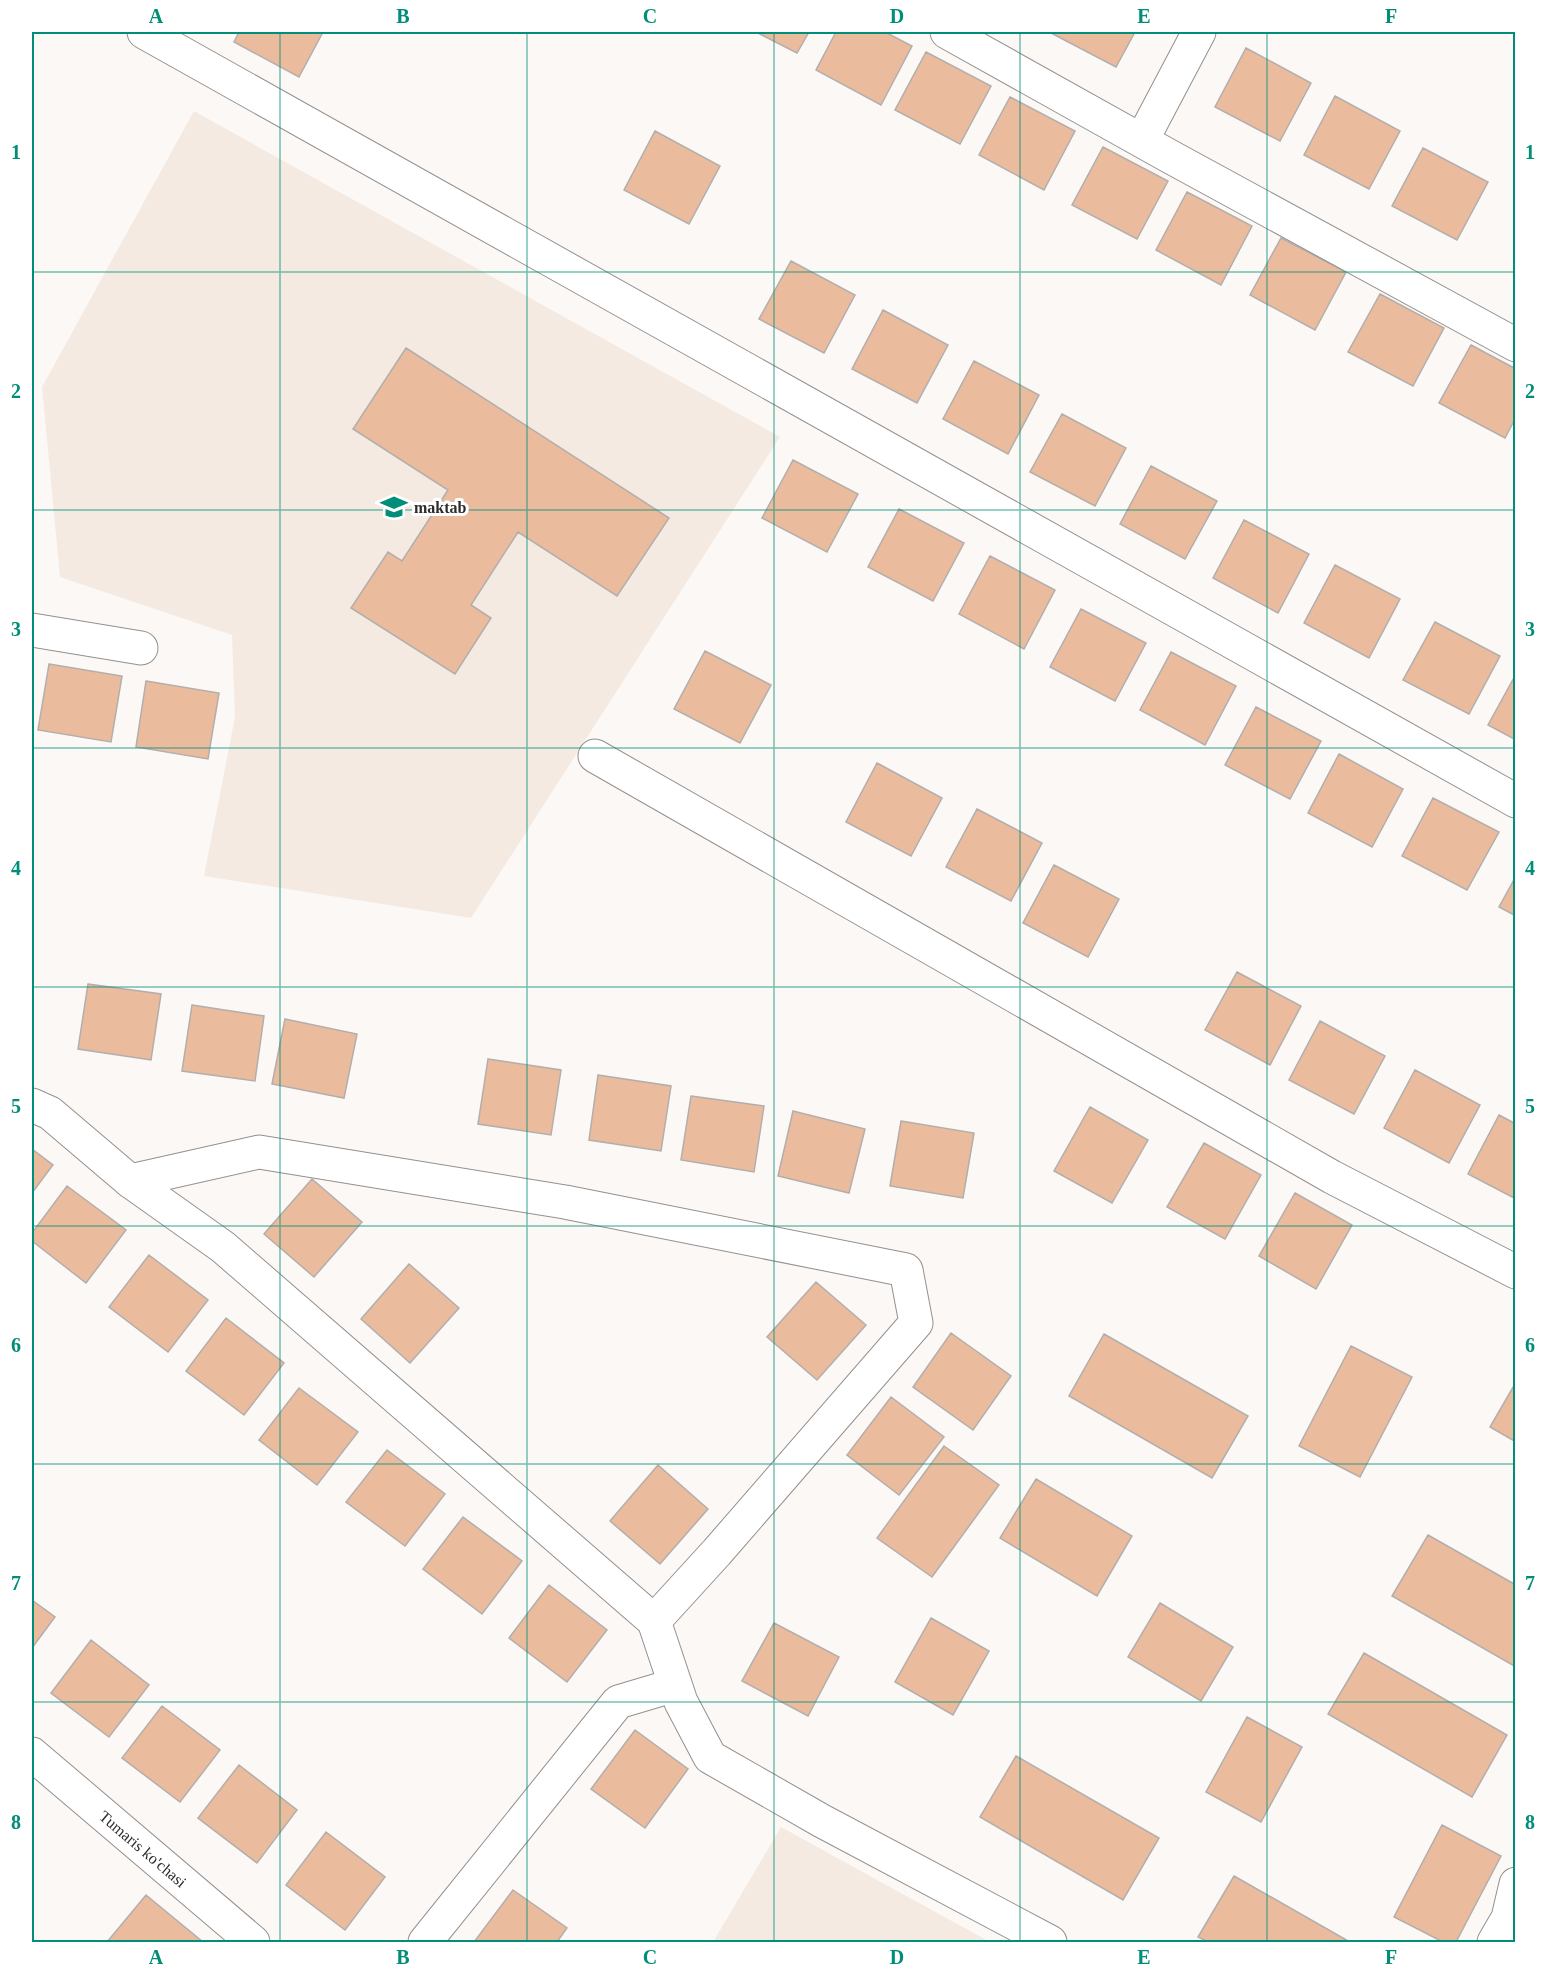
<svg xmlns="http://www.w3.org/2000/svg" width="1547" height="1974" viewBox="0 0 1547 1974" font-family="Georgia,serif">
	<rect width="100%" height="100%" fill="#fcf8f6"/>
	<!-- built -->
	<path fill="#f4eae2" d="M 194,111 L 780,437 L 471,918 L 204,876 L 235,717 L 232,635 L 60,577 L 42,387 Z
		M 781,1827 L 990,1942 L 713,1942 Z"/>
	<!-- building -->
	<path fill="#ebbb9e" stroke="#b2aeac" stroke-width="1.5" d="M 239,32 L 323,32 L 299,77 L 234,42 Z
		M 756,32 L 809,32 L 797,53 Z
		M 836,32 L 885,32 L 912,46 L 881,105 L 816,70 Z
		M 1052,32 L 1135,32 L 1116,67 L 1051,33 Z
		M 1246,48 L 1311,83 L 1280,141 L 1215,107 Z
		M 926,52 L 991,86 L 960,144 L 895,110 Z
		M 1335,96 L 1400,131 L 1369,189 L 1304,155 Z
		M 1010,97 L 1075,131 L 1044,190 L 979,155 Z
		M 655,131 L 720,166 L 689,224 L 624,190 Z
		M 1103,147 L 1168,181 L 1137,239 L 1072,205 Z
		M 1423,148 L 1488,182 L 1457,240 L 1392,206 Z
		M 1187,192 L 1252,226 L 1221,285 L 1156,250 Z
		M 1281,238 L 1346,272 L 1315,330 L 1250,295 Z
		M 791,261 L 855,295 L 824,353 L 759,319 Z
		M 1380,294 L 1444,328 L 1413,386 L 1348,352 Z
		M 883,310 L 948,345 L 917,403 L 852,369 Z
		M 1471,345 L 1516,369 L 1516,417 L 1505,438 L 1439,403 Z
		M 406,348 L 669,518 L 617,596 L 518,532 L 471,605 L 491,618 L 455,674 L 351,608 L 388,552 L 402,561 L 448,490 L 353,429 Z
		M 974,361 L 1039,395 L 1008,454 L 943,419 Z
		M 1062,414 L 1126,448 L 1095,506 L 1030,472 Z
		M 793,460 L 858,494 L 827,552 L 762,518 Z
		M 1151,466 L 1217,501 L 1185,559 L 1120,524 Z
		M 899,509 L 964,543 L 933,601 L 868,567 Z
		M 1244,520 L 1309,554 L 1278,613 L 1213,578 Z
		M 990,556 L 1055,590 L 1024,649 L 959,614 Z
		M 1335,565 L 1400,599 L 1369,658 L 1304,623 Z
		M 1081,609 L 1146,643 L 1115,701 L 1050,667 Z
		M 1435,622 L 1500,656 L 1469,714 L 1403,680 Z
		M 705,651 L 771,685 L 740,743 L 674,709 Z
		M 1171,652 L 1236,686 L 1205,745 L 1140,710 Z
		M 49,664 L 122,676 L 111,742 L 38,730 Z
		M 1516,674 L 1516,740 L 1488,725 Z
		M 146,681 L 219,693 L 208,759 L 136,747 Z
		M 1256,707 L 1321,741 L 1290,799 L 1225,765 Z
		M 1339,754 L 1403,789 L 1372,847 L 1308,813 Z
		M 877,763 L 942,798 L 911,856 L 846,822 Z
		M 1433,798 L 1499,832 L 1467,890 L 1402,856 Z
		M 977,809 L 1042,843 L 1011,901 L 946,867 Z
		M 1054,865 L 1119,899 L 1088,957 L 1023,923 Z
		M 1516,876 L 1516,916 L 1499,907 Z
		M 1237,972 L 1301,1006 L 1270,1065 L 1205,1030 Z
		M 88,984 L 161,994 L 151,1060 L 78,1049 Z
		M 192,1005 L 264,1016 L 255,1081 L 182,1071 Z
		M 285,1019 L 357,1034 L 344,1098 L 272,1084 Z
		M 1320,1021 L 1385,1056 L 1354,1114 L 1289,1080 Z
		M 488,1059 L 561,1070 L 551,1135 L 478,1124 Z
		M 1415,1070 L 1480,1105 L 1449,1163 L 1384,1128 Z
		M 598,1075 L 671,1086 L 661,1151 L 589,1140 Z
		M 691,1096 L 764,1106 L 754,1172 L 681,1160 Z
		M 1090,1107 L 1148,1140 L 1112,1203 L 1054,1171 Z
		M 793,1111 L 865,1129 L 849,1193 L 778,1176 Z
		M 1499,1115 L 1516,1124 L 1516,1199 L 1468,1174 Z
		M 901,1121 L 974,1133 L 963,1198 L 890,1186 Z
		M 1204,1143 L 1261,1175 L 1225,1239 L 1167,1207 Z
		M 32,1149 L 53,1165 L 32,1193 Z
		M 312,1179 L 362,1222 L 314,1277 L 264,1234 Z
		M 67,1186 L 126,1230 L 86,1283 L 32,1241 L 32,1233 Z
		M 1295,1193 L 1352,1225 L 1316,1289 L 1259,1256 Z
		M 149,1255 L 208,1300 L 168,1352 L 109,1307 Z
		M 409,1264 L 459,1308 L 410,1363 L 361,1319 Z
		M 816,1282 L 866,1325 L 817,1380 L 767,1337 Z
		M 226,1318 L 284,1363 L 244,1415 L 186,1371 Z
		M 951,1333 L 1011,1376 L 973,1430 L 913,1387 Z
		M 1104,1334 L 1248,1416 L 1212,1478 L 1069,1396 Z
		M 1351,1346 L 1412,1377 L 1360,1477 L 1299,1446 Z
		M 1516,1382 L 1516,1442 L 1490,1427 Z
		M 299,1388 L 358,1432 L 317,1485 L 259,1440 Z
		M 891,1397 L 944,1437 L 899,1495 L 847,1455 Z
		M 944,1446 L 999,1485 L 932,1577 L 877,1538 Z
		M 387,1450 L 445,1494 L 405,1546 L 346,1502 Z
		M 658,1465 L 708,1509 L 660,1564 L 610,1521 Z
		M 1036,1479 L 1132,1536 L 1097,1596 L 1000,1538 Z
		M 463,1517 L 522,1561 L 482,1614 L 423,1569 Z
		M 1428,1535 L 1516,1585 L 1516,1667 L 1392,1596 Z
		M 549,1585 L 607,1630 L 567,1682 L 509,1638 Z
		M 32,1600 L 55,1617 L 32,1648 Z
		M 1160,1603 L 1233,1647 L 1201,1701 L 1128,1657 Z
		M 931,1618 L 989,1651 L 953,1715 L 895,1682 Z
		M 774,1623 L 839,1657 L 808,1716 L 742,1681 Z
		M 91,1640 L 149,1685 L 109,1737 L 51,1693 Z
		M 1364,1653 L 1507,1735 L 1472,1797 L 1328,1714 Z
		M 162,1706 L 220,1750 L 180,1802 L 122,1758 Z
		M 1247,1717 L 1302,1747 L 1261,1822 L 1206,1792 Z
		M 635,1730 L 688,1769 L 645,1828 L 591,1789 Z
		M 1016,1756 L 1159,1838 L 1123,1900 L 980,1817 Z
		M 239,1765 L 297,1810 L 257,1863 L 198,1818 Z
		M 1442,1825 L 1501,1856 L 1456,1942 L 1443,1942 L 1394,1917 Z
		M 326,1832 L 385,1877 L 345,1930 L 286,1885 Z
		M 1234,1876 L 1350,1942 L 1208,1942 L 1198,1937 Z
		M 513,1890 L 567,1928 L 557,1942 L 474,1942 Z
		M 146,1895 L 203,1942 L 107,1942 Z"/>
	<g fill="none" stroke-linecap="round" stroke-linejoin="round">
		<defs>
			<g id="street">
				<path d="M 144,32 L 1516,801"/>
				<path d="M 947,32 L 1169,156 L 1516,345"/>
				<path d="M 1142,140 L 1199,32"/>
				<path d="M 32,630 L 141,648"/>
				<path d="M 595,756 L 1332,1177 L 1516,1272"/>
				<path d="M 32,1105 L 50,1113 L 130,1181 L 259,1152 L 565,1202 L 906,1270 L 916,1323 L 717,1552 L 654,1621"/>
				<path d="M 130,1181 L 223,1247 L 654,1621 L 681,1702 L 710,1757 L 822,1821 L 1050,1942"/>
				<path id="s1" d="M 32,1754 L 253,1942"/>
				<path d="M 425,1942 L 618,1702 L 675,1685"/>
				<path d="M 1494,1942 L 1508,1918 L 1516,1884"/>
			</g>
		</defs>
		<!-- street casing -->
		<use href="#street" stroke="#94908e" stroke-width="35"/>
		<!-- street -->
		<use href="#street" stroke="#fff" stroke-width="33"/>
	</g>
	<!-- grid -->
	<path fill="none" stroke="#008e78" stroke-width="1.5" stroke-opacity="0.55" d="M 280,32 L 280,1942M 527,32 L 527,1942M 774,32 L 774,1942M 1020,32 L 1020,1942M 1267,32 L 1267,1942M 32,272 L 1516,272M 32,510 L 1516,510M 32,748 L 1516,748M 32,987 L 1516,987M 32,1226 L 1516,1226M 32,1464 L 1516,1464M 32,1702 L 1516,1702"/>
	<!-- icons -->
	<defs>
		<symbol id="school-bare" viewBox="-9 -9 18 18"><path d="M0-5L7-2L0 1L-7-2ZM-4 1L0 2.5L4 1V4Q0 6-4 4Z" fill="#008e78" stroke="#fff" stroke-width="2.5" paint-order="stroke"/></symbol>
	</defs>
	<g fill-rule="evenodd">
		<use href="#school-bare" x="375" y="488" width="38" height="38"/>
	</g>
	<g text-anchor="middle" dominant-baseline="central" stroke-width="6" stroke-linejoin="round" paint-order="stroke">
		<!-- poi labels -->
		<g font-size="16" font-weight="bold" fill="#2d2c2b" stroke="#fff" text-anchor="start">
			<text x="414" y="507">maktab</text>
		</g>
		<!-- street labels -->
		<g font-size="16" fill="#2d2c2b" stroke="#fff">
			<text stroke="none"><textPath href="#s1" startOffset="146">Tumaris ko'chasi</textPath></text>
		</g>
	</g>
	<!-- border -->
	<rect width="1547" height="1974" fill="none" stroke="#ffffff" stroke-width="66"/>
	<rect x="33" y="33" width="1481" height="1908" fill="none" stroke="#008e78" stroke-width="2"/>
	<g font-size="20" text-anchor="middle" font-weight="bold" fill="#008e78">
		<text x="156" y="23">A</text>
		<text x="403" y="23">B</text>
		<text x="650" y="23">C</text>
		<text x="897" y="23">D</text>
		<text x="1144" y="23">E</text>
		<text x="1391" y="23">F</text>
		<text x="16" y="159">1</text>
		<text x="1530" y="159">1</text>
		<text x="16" y="398">2</text>
		<text x="1530" y="398">2</text>
		<text x="16" y="636">3</text>
		<text x="1530" y="636">3</text>
		<text x="16" y="875">4</text>
		<text x="1530" y="875">4</text>
		<text x="16" y="1113">5</text>
		<text x="1530" y="1113">5</text>
		<text x="16" y="1352">6</text>
		<text x="1530" y="1352">6</text>
		<text x="16" y="1590">7</text>
		<text x="1530" y="1590">7</text>
		<text x="16" y="1829">8</text>
		<text x="1530" y="1829">8</text>
		<text x="156" y="1964">A</text>
		<text x="403" y="1964">B</text>
		<text x="650" y="1964">C</text>
		<text x="897" y="1964">D</text>
		<text x="1144" y="1964">E</text>
		<text x="1391" y="1964">F</text>
	</g>
</svg>
